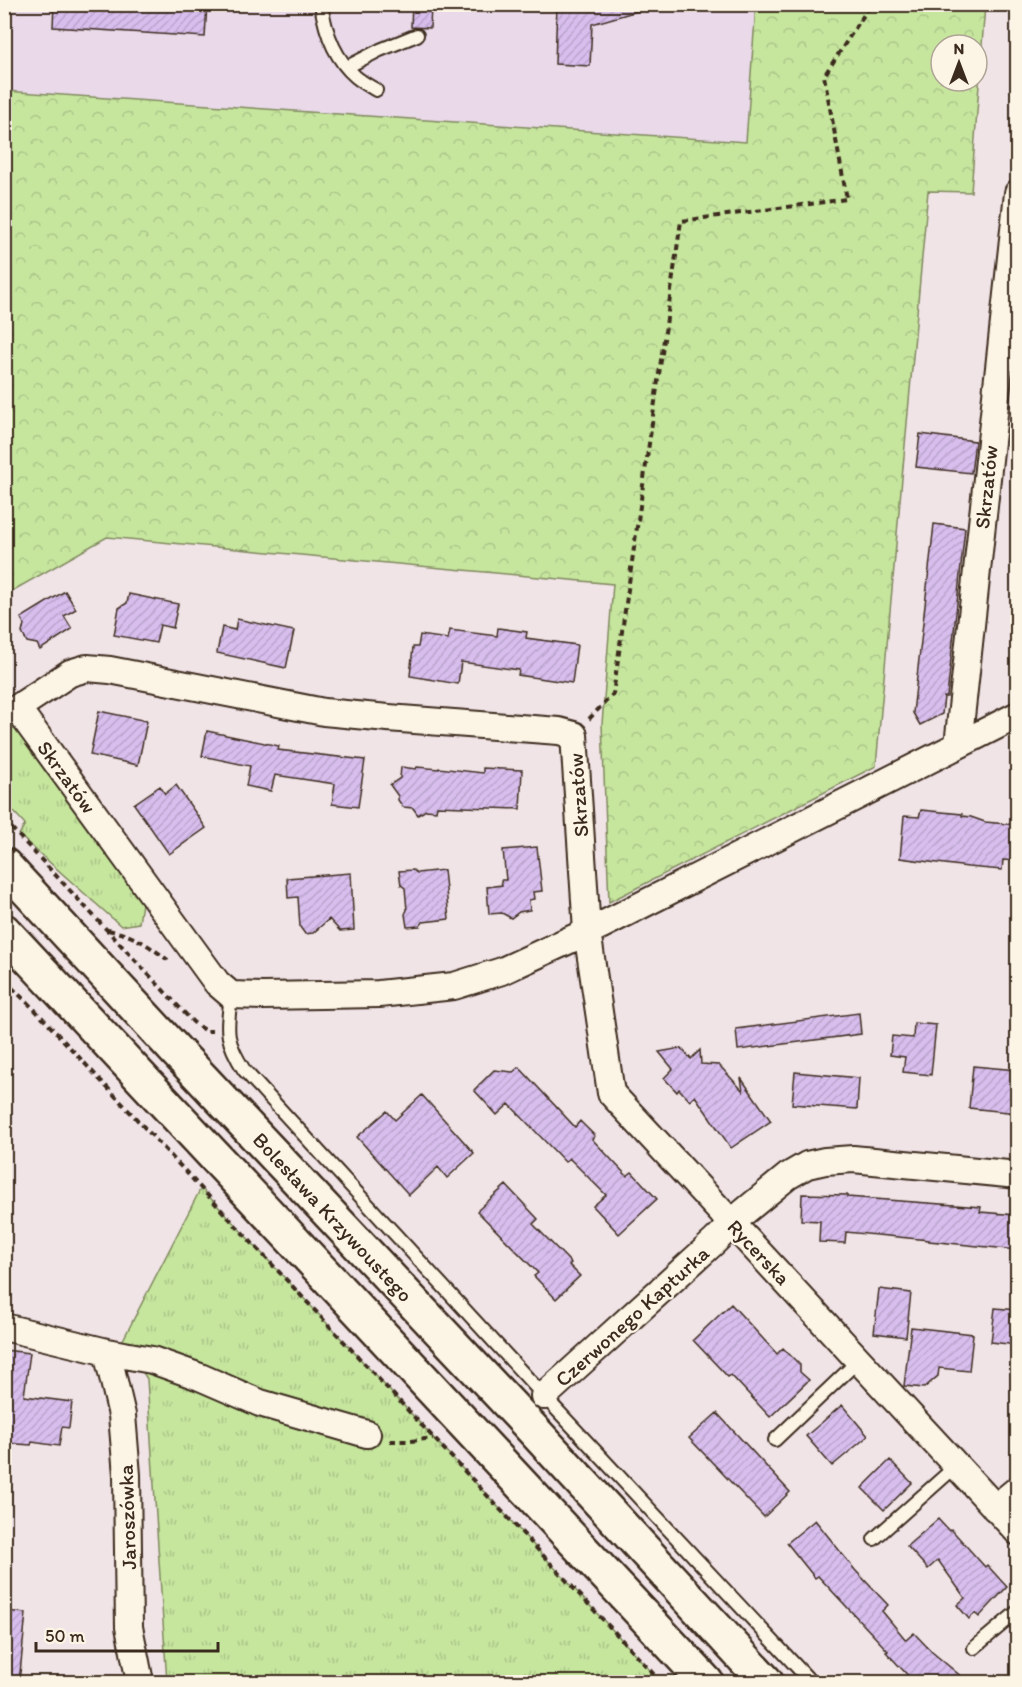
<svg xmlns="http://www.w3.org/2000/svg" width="1022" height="1687" viewBox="0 0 1022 1687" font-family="Itim,sans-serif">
	<defs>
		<pattern id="grass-tufts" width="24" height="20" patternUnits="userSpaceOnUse" patternTransform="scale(1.5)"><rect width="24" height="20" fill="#c6e69e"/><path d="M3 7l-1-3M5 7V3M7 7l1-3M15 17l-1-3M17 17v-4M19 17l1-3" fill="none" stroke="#abc588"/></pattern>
		<pattern id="forest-crowns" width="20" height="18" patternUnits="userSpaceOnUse" patternTransform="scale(1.5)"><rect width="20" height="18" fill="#c6e69e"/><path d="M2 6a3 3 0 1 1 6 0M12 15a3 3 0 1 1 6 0" fill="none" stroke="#abc588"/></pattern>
		<pattern id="building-hatch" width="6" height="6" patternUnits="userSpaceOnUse" patternTransform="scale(1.5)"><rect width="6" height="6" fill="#d7beed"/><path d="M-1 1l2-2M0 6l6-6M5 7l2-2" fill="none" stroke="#b9a3cb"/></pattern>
	</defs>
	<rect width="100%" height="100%" fill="#f1e4e7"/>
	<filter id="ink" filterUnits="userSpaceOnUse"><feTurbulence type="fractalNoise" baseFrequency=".0167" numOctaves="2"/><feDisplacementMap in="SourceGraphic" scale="12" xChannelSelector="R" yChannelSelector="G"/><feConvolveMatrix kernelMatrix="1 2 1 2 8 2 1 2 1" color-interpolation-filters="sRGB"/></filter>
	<g filter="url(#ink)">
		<!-- built -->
		<path fill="#e9d9e9" d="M 4,5 L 756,5 L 747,142 L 5,91 Z"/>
		<!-- grass -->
		<path fill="url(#grass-tufts)" stroke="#80885e" stroke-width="1.5" d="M 5,693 L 17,708 L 142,903 L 139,923 L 121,926 L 19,835 L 25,824 L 5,802 Z
			M 201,1188 L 661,1682 L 167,1682 L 147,1379 L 123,1340 Z"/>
		<!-- forest -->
		<path fill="url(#forest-crowns)" stroke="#80885e" stroke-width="1.5" fill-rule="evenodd" d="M 756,5 L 985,5 L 971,192 L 928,191 L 876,766 L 609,902 L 602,724 L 613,584 L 107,537 L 5,595 L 5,91 L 746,142 ZM 941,45 L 977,45 L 977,81 L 941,81 Z"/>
		<!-- building -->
		<path fill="url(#building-hatch)" stroke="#3b2a1e" stroke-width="1.5" d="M 54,4 L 207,4 L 205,37 L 53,27 Z
			M 412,4 L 431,4 L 430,28 L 411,27 Z
			M 557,4 L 640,4 L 641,10 L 592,24 L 590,66 L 555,64 Z
			M 920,434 L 975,441 L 971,473 L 916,467 Z
			M 934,524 L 965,528 L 947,697 L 944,697 L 942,714 L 920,725 L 913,713 Z
			M 65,591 L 76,609 L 64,616 L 72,629 L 40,650 L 37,644 L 27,642 L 22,633 L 24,624 L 21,618 Z
			M 129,594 L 178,604 L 173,628 L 160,625 L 156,643 L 114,635 L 119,608 L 127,603 Z
			M 237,619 L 294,631 L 286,668 L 217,653 L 222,627 L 235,630 Z
			M 498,628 L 527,632 L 526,638 L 577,645 L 572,683 L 518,675 L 519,670 L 461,662 L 458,684 L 410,676 L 413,647 L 418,647 L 420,635 L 448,639 L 450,630 L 497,636 Z
			M 99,711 L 147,721 L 138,765 L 90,755 Z
			M 207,731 L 279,746 L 278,750 L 365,760 L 358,807 L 332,804 L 335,784 L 275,775 L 271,791 L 246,786 L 250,766 L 202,756 Z
			M 401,767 L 416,769 L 417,767 L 439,769 L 439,768 L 483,773 L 483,768 L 522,770 L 520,809 L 437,806 L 436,811 L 426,810 L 418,815 L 413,808 L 403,807 L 398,800 L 398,796 L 390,785 L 400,778 Z
			M 176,785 L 206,828 L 169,854 L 134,804 L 160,786 L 165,794 Z
			M 921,810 L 962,814 L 962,816 L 971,817 L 985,822 L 1017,825 L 1017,861 L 1003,860 L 1002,870 L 968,867 L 900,858 L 904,816 L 919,817 Z
			M 537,847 L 542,891 L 533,892 L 534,899 L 529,900 L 530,910 L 519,912 L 511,918 L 502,913 L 489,914 L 487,887 L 502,885 L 501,880 L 506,880 L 503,850 Z
			M 413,870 L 417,873 L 444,870 L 449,919 L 423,922 L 420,926 L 407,927 L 405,914 L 407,910 L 405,888 L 401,885 L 399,871 Z
			M 351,873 L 354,930 L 340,931 L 329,919 L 313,933 L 305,934 L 300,927 L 298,897 L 288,898 L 287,878 Z
			M 859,1013 L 861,1034 L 738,1050 L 736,1029 Z
			M 914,1023 L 936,1025 L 931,1075 L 903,1072 L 905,1057 L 890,1055 L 892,1036 L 913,1038 Z
			M 681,1048 L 691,1059 L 700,1050 L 701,1064 L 719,1065 L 743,1091 L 741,1078 L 771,1121 L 731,1148 L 695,1096 L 690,1101 L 679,1089 L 677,1092 L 664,1078 L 673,1069 L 659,1052 Z
			M 973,1066 L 1017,1070 L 1017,1113 L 969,1108 Z
			M 519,1067 L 575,1127 L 580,1121 L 595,1136 L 592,1139 L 627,1176 L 632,1172 L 657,1199 L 619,1234 L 593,1206 L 606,1195 L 569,1158 L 565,1162 L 509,1104 L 497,1115 L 474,1090 L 494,1070 L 513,1072 Z
			M 795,1072 L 859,1078 L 857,1109 L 792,1104 Z
			M 422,1095 L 474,1153 L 447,1178 L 438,1167 L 409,1195 L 357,1137 L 387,1111 L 395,1120 Z
			M 506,1185 L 538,1219 L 533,1224 L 571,1263 L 569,1265 L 580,1276 L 556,1299 L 534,1276 L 538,1273 L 477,1211 Z
			M 802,1194 L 847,1195 L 847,1197 L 981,1207 L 980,1212 L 1017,1215 L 1017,1250 L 929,1241 L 929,1240 L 846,1232 L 845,1243 L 819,1242 L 820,1221 L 801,1220 Z
			M 879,1289 L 911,1293 L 906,1337 L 874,1333 Z
			M 731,1304 L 777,1354 L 783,1348 L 800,1365 L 800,1372 L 809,1380 L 770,1417 L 731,1375 L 728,1377 L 693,1340 Z
			M 995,1308 L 1017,1310 L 1017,1345 L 991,1342 Z
			M 911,1327 L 973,1334 L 969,1371 L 939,1368 L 938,1376 L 924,1388 L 904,1386 Z
			M 4,1350 L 30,1353 L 24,1396 L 72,1402 L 69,1428 L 62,1427 L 59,1446 L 32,1442 L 31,1445 L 4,1443 Z
			M 842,1405 L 868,1436 L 832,1466 L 806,1436 Z
			M 717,1413 L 790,1492 L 764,1517 L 689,1438 Z
			M 890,1460 L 912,1483 L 884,1510 L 862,1488 Z
			M 938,1519 L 949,1531 L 951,1529 L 985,1567 L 987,1565 L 1007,1587 L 979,1617 L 975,1613 L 969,1619 L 957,1605 L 965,1598 L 938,1560 L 928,1569 L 907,1546 Z
			M 815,1520 L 855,1570 L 888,1605 L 882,1611 L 906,1640 L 914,1633 L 932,1652 L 969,1683 L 915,1683 L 886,1652 L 888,1651 L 818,1576 L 815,1578 L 787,1543 Z
			M 4,1611 L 26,1613 L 19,1683 L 4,1683 Z"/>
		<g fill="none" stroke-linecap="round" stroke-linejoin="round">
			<defs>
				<path id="lane" d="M 321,4 C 325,31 335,59 356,77 C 362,82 369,86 376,90
					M 347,67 L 380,50 L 417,35
					M 231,995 C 227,1031 224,1038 244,1070 L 544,1396 L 811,1682
					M 775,1440 L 859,1360
					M 874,1539 L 956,1466
					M 974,1648 L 1018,1611"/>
				<path id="street" d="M 1018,715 L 602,925 L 502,971 L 454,986 L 379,994 L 263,996 L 231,995 L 217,983 L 17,708 L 70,673 L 87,668 L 110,670 L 324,712 L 388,718 L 559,731 L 574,735 L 587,931 L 611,1093 L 1018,1532
					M 958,745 L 1018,193
					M 4,1327 L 107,1352 L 122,1415 L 127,1475 L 129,1627 L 140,1682
					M 107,1352 L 152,1360 L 200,1377 L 260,1403 L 367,1434
					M 544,1396 L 715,1241 L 744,1212 L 788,1176 L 807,1165 L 825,1161 L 853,1159 L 1018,1175
					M 995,1508 L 1018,1489"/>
				<path id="secondary" d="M 4,865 L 176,1051 L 525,1421 L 766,1682
					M 4,931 L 706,1682"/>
			</defs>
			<!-- lane casing -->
			<use href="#lane" stroke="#3b2a1e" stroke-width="16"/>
			<!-- street casing -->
			<use href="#street" stroke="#3b2a1e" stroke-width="30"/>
			<!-- secondary casing -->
			<use href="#secondary" stroke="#3b2a1e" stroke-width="38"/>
			<!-- path -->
			<path stroke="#3b2a1e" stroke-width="4" stroke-dasharray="6 4.5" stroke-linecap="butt" d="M 589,719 L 613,694 L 681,221 L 847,199 L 824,76 L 871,4
				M 4,820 L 193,1022 L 205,1031 L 212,1031
				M 108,930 C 136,936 145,943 168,960
				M 4,980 L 36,1011 L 661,1682
				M 390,1441 L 411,1441 L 433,1438"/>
			<!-- lane -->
			<use href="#lane" stroke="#fcf5e5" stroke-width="12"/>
			<!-- street -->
			<use href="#street" stroke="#fcf5e5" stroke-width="26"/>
			<!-- secondary -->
			<use href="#secondary" stroke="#fcf5e5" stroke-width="33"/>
		</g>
	</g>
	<g text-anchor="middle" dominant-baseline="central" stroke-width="4.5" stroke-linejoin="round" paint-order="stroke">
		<!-- street labels -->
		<g font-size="21" fill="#3b2a1e" stroke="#fcf5e5">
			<text transform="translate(986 487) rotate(-84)">Skrzatów</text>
			<text transform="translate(67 777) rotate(54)">Skrzatów</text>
			<text transform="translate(578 795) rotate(-94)">Skrzatów</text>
			<text transform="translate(333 1217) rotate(47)">Bolesława Krzywoustego</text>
			<text transform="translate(759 1252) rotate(47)">Rycerska</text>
			<text transform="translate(632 1316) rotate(-42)">Czerwonego Kapturka</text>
			<text transform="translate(127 1517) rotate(-92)">Jaroszówka</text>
		</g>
	</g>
	<!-- margin -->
	<rect width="1022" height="1687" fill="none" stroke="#fcf5e5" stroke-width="24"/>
	<rect x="12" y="12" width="998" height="1663" fill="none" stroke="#3b2a1e" stroke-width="2" filter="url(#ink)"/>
	<!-- north arrow -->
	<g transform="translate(959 63)"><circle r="28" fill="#fcf5e5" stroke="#afa495" stroke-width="1.5"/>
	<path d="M0-4.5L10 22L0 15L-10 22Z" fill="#3b2a1e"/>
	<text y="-9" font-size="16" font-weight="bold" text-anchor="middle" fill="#3b2a1e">N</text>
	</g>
	<!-- scale -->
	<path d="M36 1642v9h182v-9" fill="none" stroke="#3b2a1e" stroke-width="3"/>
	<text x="45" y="1642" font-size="18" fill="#3b2a1e" stroke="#fcf5e5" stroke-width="4.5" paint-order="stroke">50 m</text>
</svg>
